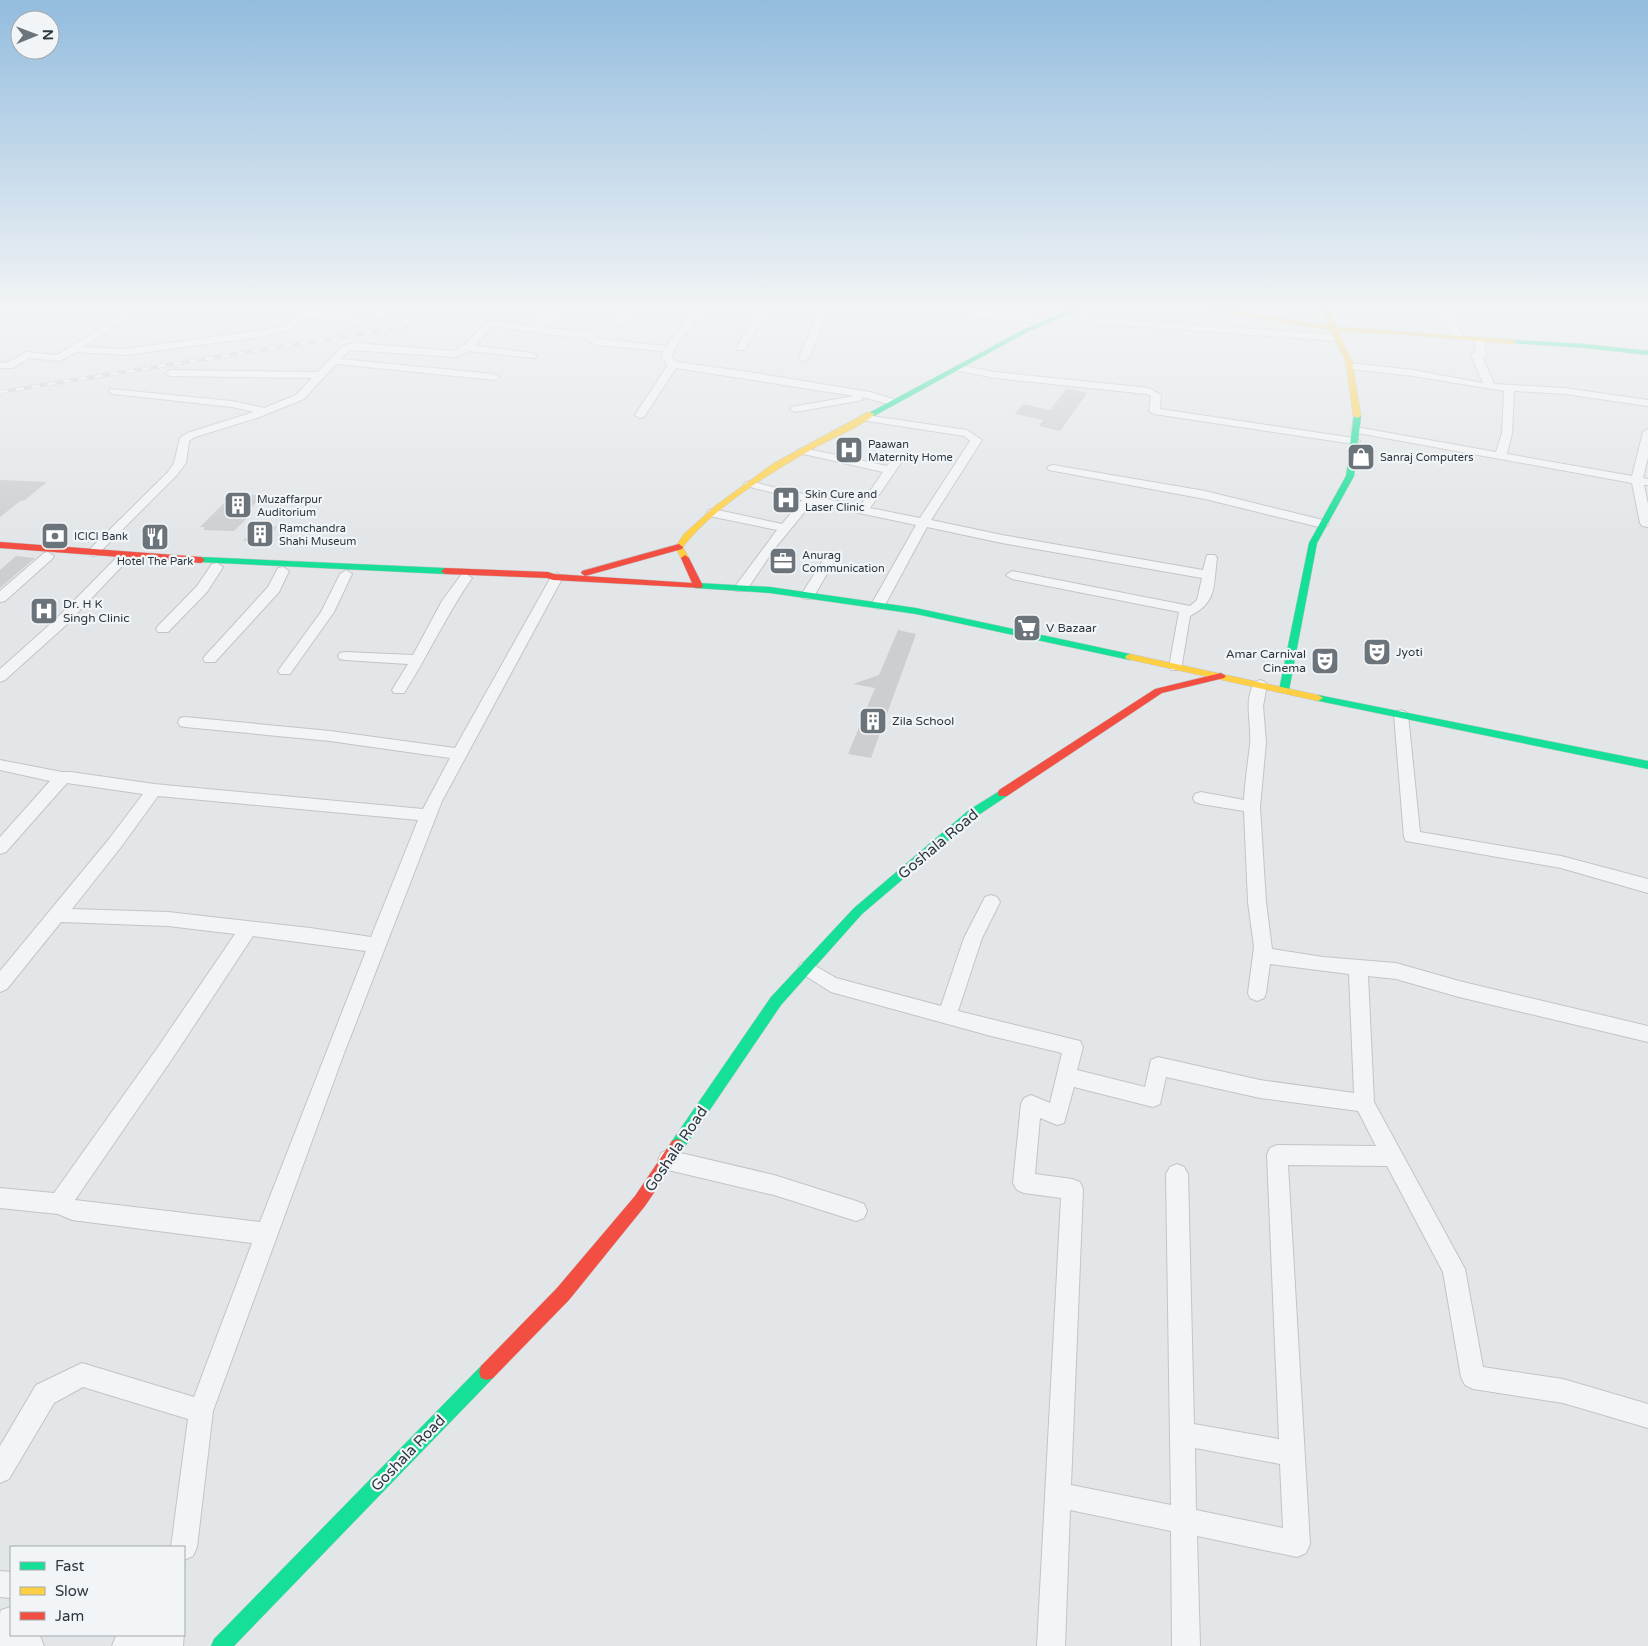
<svg xmlns="http://www.w3.org/2000/svg" width="1648" height="1646" viewBox="0 0 1648 1646" font-family="'Varela Round',sans-serif">
	<rect width="100%" height="100%" fill="#e3e6e8"/>
	<!-- building -->
	<path fill="#ccced0" d="M 1067,388 L 1087,393 L 1060,431 L 1039,426 L 1043,420 L 1015,414 L 1023,404 L 1050,410 Z
		M 0,480 L 47,482 L 25,500 L 20,501 L 0,517 Z
		M 232,495 L 262,495 L 243,517 L 248,517 L 234,531 L 203,530 L 205,527 L 200,527 Z
		M 256,526 L 277,527 L 265,542 L 243,541 Z
		M 16,556 L 35,558 L 0,588 L 0,570 Z
		M 898,630 L 916,634 L 871,758 L 848,754 L 875,688 L 853,684 L 879,675 Z
		M 1370,643 L 1384,645 L 1384,658 L 1369,655 Z"/>
	<g fill="none" stroke-linecap="round" stroke-linejoin="round">
		<defs>
			<path id="street" d="M 132,309 L 143,309 L 84,347 L 125,349 L 266,330 L 282,326 L 306,309 L 317,309 L 314,312 L 359,318 L 364,321 L 359,324 L 307,317 L 288,330 L 267,336 L 125,355 L 76,352 L 59,361 L 29,358 L 13,368 L 0,368 L 0,362 L 7,363 L 27,352 L 57,355 Z
				M 382,309 L 392,309 L 382,318 L 376,318 L 376,314 Z
				M 619,309 L 614,314 L 550,316 L 542,328 L 587,331 L 598,339 L 666,346 L 696,309 L 705,309 L 674,349 L 672,357 L 676,362 L 749,372 L 870,392 L 896,400 L 897,402 L 892,405 L 862,397 L 862,400 L 858,401 L 795,412 L 790,409 L 791,407 L 854,396 L 676,368 L 644,417 L 640,418 L 635,415 L 668,365 L 662,357 L 663,351 L 595,345 L 584,337 L 558,336 L 499,327 L 492,327 L 475,346 L 532,353 L 537,356 L 535,358 L 469,351 L 455,357 L 350,350 L 341,359 L 494,374 L 499,377 L 494,380 L 336,364 L 304,399 L 257,418 L 195,437 L 189,441 L 186,463 L 176,476 L 97,555 L 93,556 L 87,552 L 168,472 L 174,463 L 180,438 L 187,433 L 254,412 L 232,407 L 114,394 L 110,393 L 109,391 L 110,389 L 232,401 L 264,408 L 296,395 L 312,378 L 170,376 L 165,373 L 170,370 L 318,372 L 344,345 L 356,343 L 454,351 L 466,344 L 486,322 L 499,321 L 533,326 L 544,311 L 547,310 Z
				M 626,309 L 636,309 L 622,324 L 616,324 L 616,320 Z
				M 759,309 L 768,309 L 744,350 L 738,350 L 736,348 Z
				M 820,309 L 829,309 L 809,358 L 804,361 L 800,360 L 799,358 Z
				M 927,309 L 962,309 L 1051,319 L 1052,316 L 1055,315 L 1338,335 L 1343,338 L 1338,341 L 1052,320 L 1051,323 L 1048,324 L 931,312 Z
				M 1439,309 L 1457,309 L 1449,313 L 1464,338 L 1462,340 L 1456,340 L 1438,311 Z
				M 1479,337 L 1484,340 L 1486,356 L 1483,359 L 1494,384 L 1565,388 L 1648,400 L 1648,406 L 1565,394 L 1514,391 L 1512,433 L 1507,454 L 1632,476 L 1643,432 L 1648,429 L 1648,457 L 1643,478 L 1648,479 L 1648,485 L 1644,485 L 1648,504 L 1648,527 L 1642,526 L 1640,523 L 1632,483 L 1352,432 L 1351,430 L 1356,427 L 1496,452 L 1502,433 L 1504,391 L 1413,376 L 1350,369 L 1345,366 L 1350,363 L 1413,370 L 1483,383 L 1471,355 L 1476,352 L 1474,340 Z
				M 958,365 L 995,372 L 1149,388 L 1161,395 L 1160,409 L 1354,438 L 1360,441 L 1354,444 L 1154,414 L 1149,411 L 1151,396 L 1146,394 L 995,378 L 954,370 L 953,368 Z
				M 865,415 L 967,430 L 982,440 L 931,520 L 1002,535 L 1203,570 L 1207,555 L 1215,555 L 1217,558 C 1213,585 1218,602 1190,616 L 1181,670 L 1171,670 L 1169,667 L 1179,612 L 1012,579 L 1006,575 L 1012,571 L 1190,606 L 1197,600 L 1202,578 L 1002,543 L 927,527 L 885,605 L 878,609 L 871,605 L 916,525 L 812,503 L 775,548 L 746,591 L 736,591 L 734,588 L 777,530 L 709,516 L 707,513 L 709,510 L 713,509 L 782,524 L 802,500 L 746,486 L 744,484 L 746,482 L 750,481 L 780,489 L 860,506 L 883,472 L 799,453 L 797,451 L 799,449 L 803,448 L 887,466 L 895,455 L 899,454 L 905,457 L 870,508 L 920,518 L 970,441 L 964,436 L 861,420 L 860,418 Z
				M 1053,465 L 1205,491 L 1327,521 L 1329,524 L 1323,528 L 1205,499 L 1049,470 L 1047,468 L 1049,466 Z
				M 48,552 L 54,556 L 52,559 L 5,601 L 0,602 L 0,591 L 44,553 Z
				M 121,556 L 125,557 L 127,560 L 125,563 L 65,626 L 5,680 L 0,682 L 0,669 L 55,620 L 117,557 Z
				M 829,556 L 835,560 L 813,598 L 808,599 L 803,598 L 801,595 L 825,557 Z
				M 217,563 L 223,567 L 207,592 L 168,632 L 158,632 L 156,629 L 158,626 L 197,586 L 212,564 Z
				M 283,567 L 289,571 L 279,592 L 215,662 L 205,662 L 203,659 L 205,656 L 268,587 L 278,568 Z
				M 346,570 L 352,574 L 334,612 L 290,674 L 280,674 L 278,671 L 321,612 L 340,574 Z
				M 557,573 L 563,577 L 442,801 L 343,1056 L 213,1411 L 197,1547 L 193,1556 L 184,1560 L 184,1547 L 171,1547 L 188,1419 L 83,1387 L 54,1403 L 9,1479 L 0,1483 L 0,1446 L 36,1385 L 82,1363 L 194,1397 L 252,1243 L 72,1220 L 58,1214 L 0,1208 L 0,1188 L 54,1193 L 158,1047 L 235,934 L 168,926 L 61,922 L 7,989 L 0,992 L 0,971 L 109,839 L 143,794 L 67,783 L 6,852 L 0,854 L 0,837 L 50,781 L 0,770 L 0,760 L 62,772 L 71,772 L 154,784 L 423,809 L 450,758 L 330,741 L 185,727 L 180,726 L 178,722 L 180,718 L 185,717 L 330,731 L 455,748 L 551,577 ZM 158,796 L 418,820 L 371,937 L 310,928 L 168,912 L 72,909 L 121,847 ZM 253,936 L 366,951 L 260,1222 L 75,1200 L 172,1059 Z
				M 466,574 L 472,578 C 446,615 428,656 404,693 L 394,693 L 392,690 L 408,664 L 345,660 L 340,659 L 338,656 L 340,653 L 345,652 L 413,655 L 442,601 L 461,575 Z
				M 1260,680 L 1265,682 L 1267,685 L 1263,706 L 1266,742 L 1260,807 L 1266,902 L 1272,949 L 1323,957 L 1396,963 L 1459,981 L 1648,1026 L 1648,1042 L 1459,997 L 1396,979 L 1368,976 L 1374,1102 L 1465,1269 L 1483,1367 L 1563,1379 L 1648,1404 L 1648,1428 L 1563,1403 L 1473,1389 L 1465,1385 L 1461,1377 L 1443,1272 L 1387,1166 L 1288,1165 L 1310,1544 L 1306,1553 L 1297,1557 L 1197,1536 L 1200,1646 L 1172,1646 L 1171,1531 L 1070,1510 L 1065,1646 L 1037,1646 L 1061,1198 L 1024,1193 L 1017,1190 L 1013,1183 L 1021,1104 L 1024,1098 L 1031,1095 L 1050,1103 L 1062,1053 L 991,1036 L 831,992 L 801,973 L 798,968 L 801,963 L 807,961 L 836,978 L 941,1006 L 964,938 L 985,897 L 991,895 L 997,897 L 1000,902 L 982,938 L 958,1011 L 1080,1041 L 1083,1047 L 1077,1070 L 1145,1087 L 1151,1060 L 1158,1057 L 1260,1080 L 1354,1093 L 1349,974 L 1270,964 L 1266,993 L 1264,998 L 1257,1001 L 1250,998 L 1248,993 L 1254,947 L 1248,902 L 1244,811 L 1201,804 L 1195,802 L 1193,798 L 1195,794 L 1201,792 L 1244,800 C 1245,781 1248,763 1250,744 C 1252,724 1243,700 1255,682 ZM 1166,1077 L 1260,1098 L 1358,1111 L 1376,1146 L 1277,1145 L 1270,1148 L 1267,1155 L 1279,1439 L 1194,1424 L 1188,1174 L 1184,1167 L 1177,1164 L 1170,1167 L 1166,1174 L 1171,1505 L 1071,1485 L 1083,1189 L 1080,1182 L 1072,1179 L 1035,1174 L 1040,1118 L 1057,1125 L 1064,1123 L 1074,1087 L 1153,1107 L 1160,1104 ZM 1195,1448 L 1280,1464 L 1283,1528 L 1196,1510 Z
				M 1401,710 L 1406,712 L 1408,715 L 1420,832 L 1561,856 L 1648,879 L 1648,893 L 1561,868 L 1406,841 L 1404,837 L 1394,715 L 1396,712 Z
				M 668,1150 L 774,1175 L 856,1201 L 864,1204 L 867,1211 L 864,1218 L 856,1221 L 774,1195 L 668,1170 L 661,1167 L 658,1160 L 661,1153 Z
				M 0,1571 L 11,1572 L 11,1598 L 0,1597 Z
				M 11,1607 L 11,1635 L 36,1635 L 40,1636 L 44,1646 L 0,1646 L 0,1614 L 1,1610 Z
				M 184,1633 L 183,1646 L 112,1646 L 116,1636 L 120,1635 L 184,1635 Z"/>
			<path id="fast" d="M 1072,309 L 1082,309 L 1029,331 L 874,416 L 867,414 L 1025,329 Z
				M 1513,340 L 1585,344 L 1648,351 L 1648,355 L 1585,348 L 1511,343 L 1510,342 Z
				M 1354,414 L 1361,416 L 1354,476 L 1317,543 L 1289,690 L 1284,693 L 1279,690 L 1309,543 L 1346,476 Z
				M 201,557 L 445,568 L 449,571 L 445,574 L 198,562 L 197,560 Z
				M 698,583 L 770,587 L 916,608 L 1130,654 L 1135,657 L 1130,660 L 916,614 L 770,593 L 695,588 L 693,586 Z
				M 1318,695 L 1648,761 L 1648,769 L 1314,700 L 1313,698 L 1314,696 Z
				M 1003,789 L 1008,793 L 1007,796 L 977,816 L 862,914 L 781,1005 L 682,1151 L 677,1153 L 672,1151 L 670,1146 L 672,1141 L 771,997 L 854,908 L 969,810 Z
				M 487,1364 L 493,1366 L 495,1372 L 493,1378 L 234,1646 L 211,1646 L 214,1639 L 481,1366 Z"/>
			<path id="slow" d="M 1201,309 L 1220,309 L 1329,326 L 1324,309 L 1330,309 L 1336,327 L 1513,340 L 1516,342 L 1513,344 L 1412,335 L 1338,331 L 1352,362 L 1361,416 L 1357,418 L 1353,416 L 1346,362 L 1331,330 Z
				M 868,412 L 875,414 C 861,427 835,437 818,446 C 776,469 712,508 683,547 L 689,558 L 688,560 L 682,560 L 675,547 L 684,534 L 715,506 L 774,463 Z
				M 1130,654 L 1318,695 L 1323,698 L 1318,701 L 1127,659 L 1125,657 L 1127,655 Z"/>
			<path id="jam" d="M 0,542 L 201,557 L 205,560 L 201,563 L 0,548 Z
				M 679,544 L 683,547 L 682,549 L 585,576 L 581,573 L 582,571 Z
				M 685,555 L 689,558 L 703,586 L 701,588 L 553,580 L 547,578 L 445,574 L 441,571 L 445,568 L 548,572 L 554,574 L 692,583 L 681,558 Z
				M 1221,673 L 1226,676 L 1224,678 L 1162,693 L 1007,796 L 999,796 L 998,793 L 999,790 L 1155,689 Z
				M 677,1139 L 682,1141 L 684,1146 L 682,1151 L 645,1206 L 569,1300 L 493,1378 L 487,1380 L 481,1378 L 479,1372 L 481,1366 L 557,1288 L 635,1196 L 672,1141 Z"/>
		</defs>
		<!-- street casing -->
		<use href="#street" stroke="#c2c4c6" stroke-width="2"/>
		<!-- fast casing -->
		<use href="#fast" stroke="#c2c4c6" stroke-width="1"/>
		<!-- slow casing -->
		<use href="#slow" stroke="#c2c4c6" stroke-width="1"/>
		<!-- jam casing -->
		<use href="#jam" stroke="#c2c4c6" stroke-width="1"/>
		<!-- street -->
		<use href="#street" fill="#f3f4f5" fill-rule="evenodd"/>
		<!-- fast -->
		<use href="#fast" fill="#16e098" fill-rule="evenodd"/>
		<!-- slow -->
		<use href="#slow" fill="#ffcf43" fill-rule="evenodd"/>
		<!-- jam -->
		<use href="#jam" fill="#f24e42" fill-rule="evenodd"/>
		<defs>
			<path id="rail" d="M 0,392 L 516,309"/>
		</defs>
		<!-- rail casing -->
		<use href="#rail" stroke="#ccced0" stroke-width="4"/>
		<!-- rail -->
		<use href="#rail" stroke="#f2f5f7" stroke-width="2.5" stroke-dasharray="8" stroke-linecap="butt"/>
	</g>
	<!-- sky -->
	<linearGradient id="sky" x2="0" y2="1"><stop stop-color="#93bcde"/><stop offset="0.57" stop-color="#f2f4f5"/><stop offset="1" stop-color="#f2f4f5" stop-opacity="0"/></linearGradient>
	<rect width="1648" height="540" fill="url(#sky)"/>
	<!-- icons -->
	<defs>
		<symbol id="hospital-square" viewBox="-11 -11 22 22"><rect x="-9" y="-9" width="18" height="18" rx="4" fill="#6c747b" stroke="#f2f5f7"/><path d="M-5-5h3v3.5h4V-5h3V5h-3V1.5h-4V5h-3Z" fill="#fff"/></symbol>
		<symbol id="shop-square" viewBox="-11 -11 22 22"><rect x="-9" y="-9" width="18" height="18" rx="4" fill="#6c747b" stroke="#f2f5f7"/><path d="M-5-2.5h2.3a2.7 3.5 0 0 1 5.4 0H5L5.5 6h-11ZM-1.5-2.5h3a1.5 2.3 0 0 0-3 0Z" fill="#fff"/></symbol>
		<symbol id="building-square" viewBox="-11 -11 22 22"><rect x="-9" y="-9" width="18" height="18" rx="4" fill="#6c747b" stroke="#f2f5f7"/><path d="M-4-6H4V6H1V3H-1V6H-4ZM-2.5-4.3h1.7v1.8h-1.7ZM.8-4.3h1.7v1.8H.8ZM-2.5-1h1.7V.8h-1.7ZM.8-1h1.7V.8H.8Z" fill="#fff"/></symbol>
		<symbol id="bank-square" viewBox="-11 -11 22 22"><rect x="-9" y="-9" width="18" height="18" rx="4" fill="#6c747b" stroke="#f2f5f7"/><path d="M-6-4H6V4H-6ZM0-2.3a2.3 2.3 0 1 0 0 4.6a2.3 2.3 0 1 0 0-4.6Z" fill="#fff"/></symbol>
		<symbol id="restaurant-square" viewBox="-11 -11 22 22"><rect x="-9" y="-9" width="18" height="18" rx="4" fill="#6c747b" stroke="#f2f5f7"/><path d="M-5-6h1v4h1v-4h1v4h1v-4h1v5L-1.5 .5V6h-2V.5L-5-1ZM5-6V6H3V1.5H1.5Q1.5-4 5-6Z" fill="#fff"/></symbol>
		<symbol id="office-square" viewBox="-11 -11 22 22"><rect x="-9" y="-9" width="18" height="18" rx="4" fill="#6c747b" stroke="#f2f5f7"/><path d="M-6-3h4V-5.5h4V-3h4V5H-6ZM-1-4.5V-3h2v-1.5ZM-6 0V1H6V0Z" fill="#fff"/></symbol>
		<symbol id="supermarket-square" viewBox="-11 -11 22 22"><rect x="-9" y="-9" width="18" height="18" rx="4" fill="#6c747b" stroke="#f2f5f7"/><path d="M-6-5.5h2.5l.6 2H6L4.5 2H-2.5L-4.4-4H-6ZM-1.5 3.2a1.3 1.3 0 1 0 .1 0ZM3 3.2a1.3 1.3 0 1 0 .1 0Z" fill="#fff"/></symbol>
		<symbol id="theatre-square" viewBox="-11 -11 22 22"><rect x="-9" y="-9" width="18" height="18" rx="4" fill="#6c747b" stroke="#f2f5f7"/><path d="M-5-5.5Q0-4 5-5.5V0Q5 5 0 6Q-5 5-5 0ZM-3.3-2.5H-1v1.5H-3.3ZM1-2.5H3.3v1.5H1ZM-2.8 1Q0 5.5 2.8 1Z" fill="#fff"/></symbol>
	</defs>
	<g fill-rule="evenodd">
		<use href="#hospital-square" x="833" y="434" width="32" height="32"/>
		<use href="#shop-square" x="1345" y="441" width="32" height="32"/>
		<use href="#hospital-square" x="770" y="484" width="32" height="32"/>
		<use href="#building-square" x="222" y="489" width="32" height="32"/>
		<use href="#building-square" x="244" y="518" width="32" height="32"/>
		<use href="#bank-square" x="39" y="520" width="32" height="32"/>
		<use href="#restaurant-square" x="139" y="521" width="32" height="32"/>
		<use href="#office-square" x="767" y="545" width="32" height="32"/>
		<use href="#hospital-square" x="28" y="595" width="32" height="32"/>
		<use href="#supermarket-square" x="1011" y="612" width="32" height="32"/>
		<use href="#theatre-square" x="1361" y="636" width="32" height="32"/>
		<use href="#theatre-square" x="1309" y="645" width="32" height="32"/>
		<use href="#building-square" x="857" y="705" width="32" height="32"/>
	</g>
	<g text-anchor="middle" dominant-baseline="central" stroke-width="4.5" stroke-linejoin="round" paint-order="stroke">
		<!-- far-poi labels -->
		<g font-size="11" fill="#2c3740" stroke="#f2f5f7" text-anchor="start">
			<text x="868" y="444">Paawan<tspan x="868" dy="13">Maternity Home</tspan></text>
			<text x="1380" y="457">Sanraj Computers</text>
			<text x="805" y="494">Skin Cure and<tspan x="805" dy="13">Laser Clinic</tspan></text>
			<text x="257" y="499">Muzaffarpur<tspan x="257" dy="13">Auditorium</tspan></text>
			<text x="279" y="528">Ramchandra<tspan x="279" dy="13">Shahi Museum</tspan></text>
			<text x="74" y="536">ICICI Bank</text>
			<text x="802" y="555">Anurag<tspan x="802" dy="13">Communication</tspan></text>
			<text x="155" y="561" text-anchor="middle">Hotel The Park</text>
		</g>
		<!-- poi labels -->
		<g font-size="12" fill="#2c3740" stroke="#f2f5f7" text-anchor="start">
			<text x="63" y="604">Dr. H K<tspan x="63" dy="14">Singh Clinic</tspan></text>
			<text x="1046" y="628">V Bazaar</text>
			<text x="1396" y="652">Jyoti</text>
			<text x="1306" y="654" text-anchor="end">Amar Carnival<tspan x="1306" dy="14">Cinema</tspan></text>
			<text x="892" y="721">Zila School</text>
		</g>
		<!-- near-street labels -->
		<g font-size="15" fill="#2c3740" stroke="#f2f5f7">
			<text transform="translate(938 844) rotate(-40)">Goshala Road</text>
			<text transform="translate(676 1149) rotate(-56)">Goshala Road</text>
			<text transform="translate(408 1453) rotate(-46)">Goshala Road</text>
		</g>
	</g>
	<!-- legend -->
	<rect x="10" y="1546" width="175" height="90" fill="#f2f5f7" stroke="#a3a9ae"/>
	<rect x="20" y="1562" width="25" height="8" fill="#16e098" stroke="#a3a9ae"/>
	<text x="55" y="1571" font-size="15" fill="#2c3740">Fast</text>
	<rect x="20" y="1587" width="25" height="8" fill="#ffcf43" stroke="#a3a9ae"/>
	<text x="55" y="1596" font-size="15" fill="#2c3740">Slow</text>
	<rect x="20" y="1612" width="25" height="8" fill="#f24e42" stroke="#a3a9ae"/>
	<text x="55" y="1621" font-size="15" fill="#2c3740">Jam</text>
	<!-- north arrow -->
	<g transform="translate(35 35) rotate(89)"><circle r="24" fill="#f2f5f7" stroke="#a3a9ae"/>
	<path d="M0-4L9 19L0 12L-9 19Z" fill="#6c747b"/>
	<text y="-8" font-size="14" font-weight="bold" text-anchor="middle" fill="#2c3740">N</text>
	</g>
</svg>
